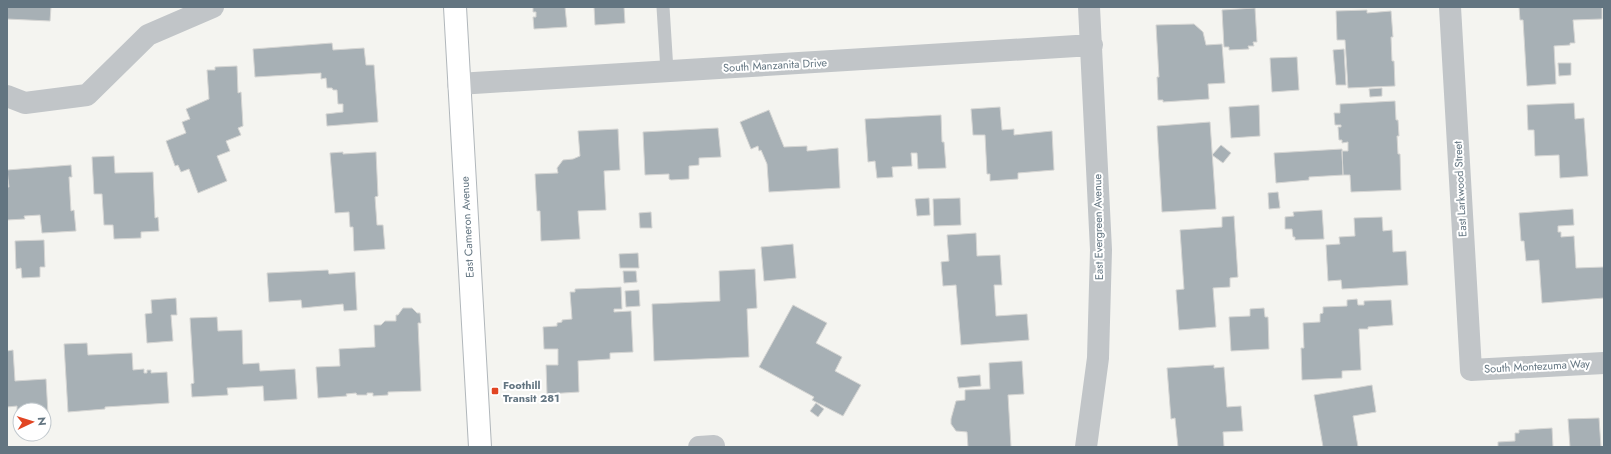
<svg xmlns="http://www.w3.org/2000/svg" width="1611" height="454" viewBox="0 0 1611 454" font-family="Jost,sans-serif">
	<rect width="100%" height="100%" fill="#f4f4f0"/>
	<!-- building -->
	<path fill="#a7b0b5" stroke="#d5d5d3" d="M 7,7 L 51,7 L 50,21 L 7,19 Z
		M 533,7 L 565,7 L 567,27 L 534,29 L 533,17 L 536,17 L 536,12 L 533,12 Z
		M 594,7 L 624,7 L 625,23 L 595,25 Z
		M 1519,7 L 1602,7 L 1602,19 L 1573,20 L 1575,43 L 1570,43 L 1570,45 L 1554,46 L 1556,84 L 1527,86 L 1523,20 L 1520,20 Z
		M 1255,8 L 1257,42 L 1253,42 L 1254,46 L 1248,46 L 1249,49 L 1229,50 L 1229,47 L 1224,47 L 1222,10 Z
		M 1367,10 L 1367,13 L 1391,11 L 1393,37 L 1391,37 L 1392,61 L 1394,61 L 1395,86 L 1348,88 L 1345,40 L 1337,40 L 1336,11 Z
		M 1194,24 L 1203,32 L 1206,45 L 1222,44 L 1225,83 L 1208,84 L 1209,99 L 1163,102 L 1163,100 L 1158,100 L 1157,77 L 1159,77 L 1156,25 Z
		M 332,43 L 333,50 L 364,48 L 366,65 L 374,65 L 378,122 L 327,126 L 326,114 L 343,112 L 343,104 L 338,104 L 337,90 L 333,90 L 332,88 L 327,88 L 326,78 L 321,79 L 321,73 L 255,77 L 253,49 Z
		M 1344,49 L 1346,85 L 1336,85 L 1333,50 Z
		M 1297,57 L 1299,90 L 1272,92 L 1270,58 Z
		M 1558,63 L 1571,63 L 1571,75 L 1559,76 Z
		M 237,66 L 238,93 L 241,92 L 243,126 L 238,128 L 241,135 L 226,141 L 230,151 L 217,156 L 227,181 L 198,193 L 189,169 L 181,172 L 178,165 L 175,166 L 166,141 L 186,133 L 182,122 L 190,119 L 186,109 L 209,99 L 207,70 L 215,70 L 215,67 Z
		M 1382,88 L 1382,96 L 1370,97 L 1369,89 Z
		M 1395,101 L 1396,120 L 1398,120 L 1399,136 L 1397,136 L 1398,154 L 1400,154 L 1401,190 L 1351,192 L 1350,175 L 1343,175 L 1342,151 L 1348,151 L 1348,142 L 1342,143 L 1342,140 L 1339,140 L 1338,127 L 1341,127 L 1341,125 L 1335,125 L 1334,113 L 1340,113 L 1340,104 Z
		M 1574,103 L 1575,119 L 1584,118 L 1588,176 L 1560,178 L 1559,155 L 1535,156 L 1534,130 L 1528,130 L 1527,105 Z
		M 1259,105 L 1260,136 L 1231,138 L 1229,107 Z
		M 1000,107 L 1002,130 L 1014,129 L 1014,135 L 1052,131 L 1054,170 L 1018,173 L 1018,179 L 990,181 L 990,174 L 987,174 L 985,135 L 973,135 L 971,109 Z
		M 769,110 L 784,147 L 807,146 L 807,151 L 838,148 L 840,188 L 769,192 L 767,164 L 761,150 L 759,151 L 758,146 L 751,149 L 740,122 Z
		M 941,115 L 942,142 L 944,142 L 946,168 L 918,169 L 917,153 L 911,153 L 912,166 L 892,167 L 893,177 L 877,178 L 875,161 L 868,162 L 865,119 Z
		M 1210,122 L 1216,209 L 1162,212 L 1157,126 Z
		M 718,128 L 721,157 L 699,158 L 699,165 L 689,166 L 689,179 L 671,180 L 669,179 L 669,174 L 645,175 L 643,132 Z
		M 618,129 L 620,170 L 604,171 L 606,210 L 578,211 L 580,239 L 541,241 L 540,211 L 537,211 L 535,174 L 558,173 L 557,168 L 563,160 L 573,159 L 580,156 L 578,131 Z
		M 1221,145 L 1231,153 L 1223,163 L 1212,155 Z
		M 1342,149 L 1343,175 L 1309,177 L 1309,180 L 1276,183 L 1274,153 Z
		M 343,152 L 343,154 L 376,152 L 378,196 L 375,197 L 377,225 L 383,225 L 385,249 L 354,251 L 353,227 L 350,227 L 349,212 L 335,213 L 330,153 Z
		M 114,156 L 115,173 L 153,172 L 155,218 L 158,217 L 159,231 L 141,232 L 141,238 L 114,239 L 113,225 L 104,225 L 102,194 L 94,194 L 92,157 Z
		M 71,165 L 72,177 L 69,177 L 71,211 L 74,210 L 76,231 L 42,233 L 40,215 L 24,216 L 25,219 L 7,220 L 7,187 L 9,187 L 7,170 Z
		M 1278,192 L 1280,208 L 1269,209 L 1268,193 Z
		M 929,198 L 930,215 L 917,216 L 915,199 Z
		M 960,198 L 961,225 L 934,226 L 933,199 Z
		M 1573,209 L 1574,225 L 1558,226 L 1558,232 L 1561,232 L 1561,237 L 1574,236 L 1576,268 L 1604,267 L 1604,298 L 1542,303 L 1539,260 L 1526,261 L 1524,241 L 1521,241 L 1519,213 Z
		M 1322,210 L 1324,239 L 1295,240 L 1295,237 L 1293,237 L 1292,229 L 1285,229 L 1285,217 L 1294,216 L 1293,212 Z
		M 651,212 L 652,228 L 640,228 L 639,213 Z
		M 1234,216 L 1238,277 L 1230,278 L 1230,287 L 1213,288 L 1216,327 L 1179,330 L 1176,290 L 1184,289 L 1180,230 L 1222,227 L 1222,217 Z
		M 1382,217 L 1383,231 L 1392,230 L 1393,252 L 1406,251 L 1408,285 L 1342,289 L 1341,280 L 1328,281 L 1326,245 L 1340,244 L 1339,237 L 1355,236 L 1354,218 Z
		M 976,233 L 977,256 L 1000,255 L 1002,285 L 994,285 L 996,316 L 1027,314 L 1029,340 L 961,345 L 956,285 L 943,286 L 941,262 L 949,261 L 947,235 Z
		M 44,240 L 45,267 L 40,267 L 40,277 L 22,278 L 21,268 L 16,269 L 15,241 Z
		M 793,244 L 796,278 L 764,281 L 761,247 Z
		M 638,253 L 639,268 L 620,268 L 619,254 Z
		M 755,269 L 757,308 L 747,309 L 749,357 L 654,361 L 652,304 L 720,301 L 719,271 Z
		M 328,270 L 329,274 L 355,272 L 357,310 L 344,311 L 343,304 L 302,308 L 301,300 L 269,302 L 267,273 Z
		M 623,271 L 636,271 L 637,282 L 624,283 Z
		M 621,287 L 622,309 L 614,309 L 614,312 L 631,311 L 633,352 L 610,353 L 610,359 L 578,361 L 579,392 L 547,394 L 546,365 L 558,365 L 558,349 L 544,349 L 543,327 L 557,326 L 557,323 L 562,322 L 562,320 L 572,319 L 570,292 L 575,292 L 575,289 Z
		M 639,290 L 640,306 L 626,307 L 625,291 Z
		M 176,298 L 177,315 L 171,315 L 173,341 L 147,343 L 145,314 L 152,313 L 151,300 Z
		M 1357,299 L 1358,305 L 1364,305 L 1364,301 L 1391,300 L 1393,325 L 1368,327 L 1368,329 L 1359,329 L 1361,370 L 1342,371 L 1342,378 L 1302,380 L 1301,348 L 1304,348 L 1303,323 L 1320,322 L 1320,314 L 1323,313 L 1323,307 L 1347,306 L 1347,300 Z
		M 793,305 L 827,323 L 816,343 L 842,357 L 835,371 L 861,385 L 843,416 L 812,400 L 814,397 L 759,367 Z
		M 403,308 L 412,308 L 417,313 L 420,313 L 421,323 L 418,323 L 421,391 L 388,392 L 388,395 L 373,396 L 373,393 L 367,393 L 367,395 L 357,395 L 356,393 L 346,394 L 347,396 L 318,398 L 316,367 L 340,366 L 339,349 L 375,347 L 374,325 L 381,325 L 385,321 L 396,321 L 396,315 L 398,315 Z
		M 1264,308 L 1265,317 L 1268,317 L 1269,349 L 1231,351 L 1229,317 L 1250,316 L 1250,309 Z
		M 217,317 L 218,331 L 242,330 L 243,364 L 259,363 L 260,371 L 295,369 L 297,399 L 264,401 L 263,386 L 227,388 L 228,395 L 192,397 L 191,384 L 194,383 L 190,318 Z
		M 87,343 L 88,355 L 132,353 L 133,370 L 144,369 L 144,373 L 147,373 L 147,370 L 151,370 L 151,373 L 167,372 L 169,403 L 105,407 L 105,409 L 68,412 L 64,344 Z
		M 13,350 L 15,381 L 46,379 L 48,414 L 44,414 L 44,410 L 20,410 L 20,415 L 17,416 L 17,406 L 7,407 L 7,351 Z
		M 1022,361 L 1024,394 L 1008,395 L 1011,447 L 968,447 L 967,432 L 956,431 L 951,424 L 951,419 L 956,401 L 965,400 L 965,390 L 990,389 L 989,363 Z
		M 1214,365 L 1214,368 L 1224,367 L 1227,407 L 1241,406 L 1243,431 L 1223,432 L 1224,447 L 1178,447 L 1175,418 L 1171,419 L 1167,368 Z
		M 980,375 L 981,386 L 959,388 L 957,377 Z
		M 1372,385 L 1376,412 L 1353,416 L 1358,447 L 1323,447 L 1314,395 Z
		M 816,403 L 824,409 L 818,417 L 810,411 Z
		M 1599,418 L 1601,447 L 1570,447 L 1568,419 Z
		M 1552,428 L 1553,447 L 1498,447 L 1498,442 L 1515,441 L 1515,433 L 1519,433 L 1519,430 Z"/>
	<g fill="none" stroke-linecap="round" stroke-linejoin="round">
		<defs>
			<path id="secondary" d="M 455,7 L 480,447"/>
		</defs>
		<!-- secondary casing -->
		<use href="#secondary" stroke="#b1b7bb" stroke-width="24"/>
		<!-- service -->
		<path stroke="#c1c5c8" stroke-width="13" d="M 663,7 L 667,71"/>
		<!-- minor -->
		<path stroke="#c1c5c8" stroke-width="22" d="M 1450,7 L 1471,370 L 1604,363
			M 458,84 L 1092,45
			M 7,96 L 25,103 L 87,95 L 148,35 L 213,7
			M 699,447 L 714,446
			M 1086,447 L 1098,358 L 1101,250 L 1089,7"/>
		<!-- secondary -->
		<use href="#secondary" stroke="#fff" stroke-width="22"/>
	</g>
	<!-- markers -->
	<rect fill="#e14523" stroke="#fff" stroke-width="1.5" x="491" y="387" width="8" height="8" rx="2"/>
	<g text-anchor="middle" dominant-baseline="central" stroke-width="4" stroke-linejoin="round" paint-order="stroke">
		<!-- street labels -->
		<g font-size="11" fill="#637581" stroke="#fff">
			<text transform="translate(775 65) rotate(-3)">South Manzanita Drive</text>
			<text transform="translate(1460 189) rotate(-93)">East Larkwood Street</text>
			<text transform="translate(467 227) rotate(-93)">East Cameron Avenue</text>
			<text transform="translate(1098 227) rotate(-91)">East Evergreen Avenue</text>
			<text transform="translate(1537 366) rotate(-3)">South Montezuma Way</text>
		</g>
		<!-- poi labels -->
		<g font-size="11" font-weight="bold" fill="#637581" stroke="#fff" text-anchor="start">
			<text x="503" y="385">Foothill<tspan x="503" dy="13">Transit 281</tspan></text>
		</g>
	</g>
	<!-- border -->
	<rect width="1611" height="454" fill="none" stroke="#637581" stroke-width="16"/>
	<!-- north arrow -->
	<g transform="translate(32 422) rotate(86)"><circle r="19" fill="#ffffff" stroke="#c1c8cd"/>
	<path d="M0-3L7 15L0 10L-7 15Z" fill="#e14523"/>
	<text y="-6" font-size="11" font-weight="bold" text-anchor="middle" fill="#637581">N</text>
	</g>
</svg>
